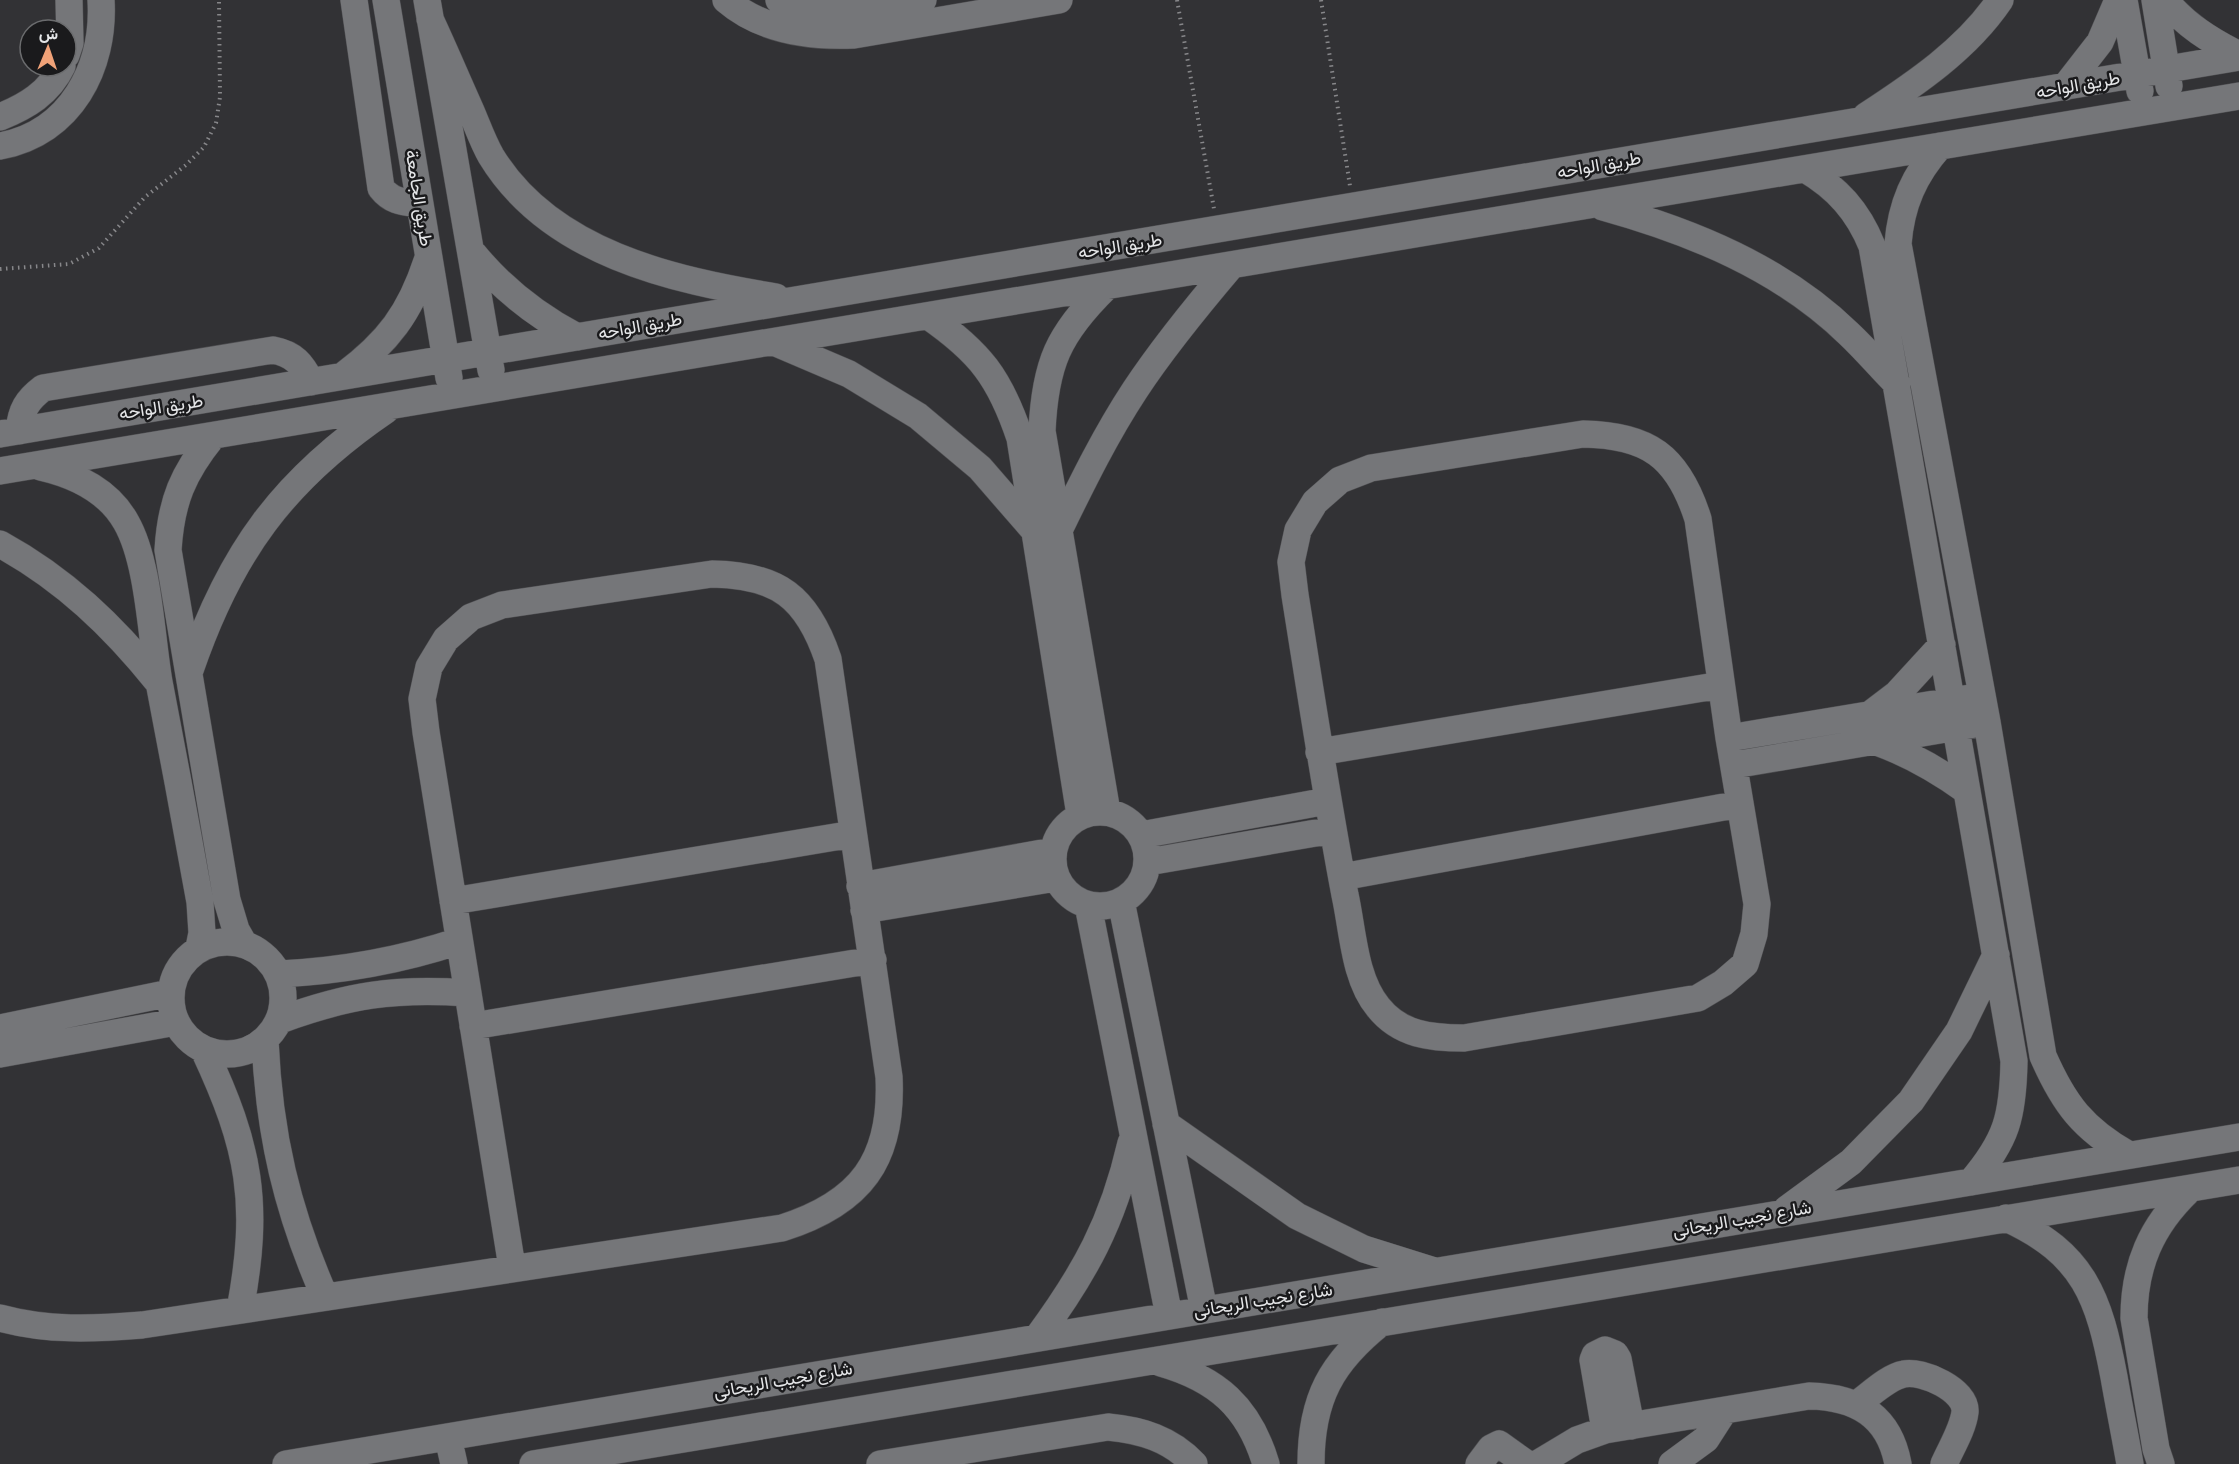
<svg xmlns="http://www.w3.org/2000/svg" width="2239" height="1464" viewBox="0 0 2239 1464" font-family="Signika,Vazirmatn,sans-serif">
	<rect width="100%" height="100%" fill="#323235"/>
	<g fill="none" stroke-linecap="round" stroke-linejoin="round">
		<defs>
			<path id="minor" d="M 354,0 L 381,188 C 392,202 403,202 420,204
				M 386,0 L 449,378
				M 427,0 L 491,370
				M 726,0 C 762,31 809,37 854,35 L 1059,0
				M 779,0 C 825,23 876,8 923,0
				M 2124,0 L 2140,91
				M 2155,0 L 2169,86
				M 2165,0 C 2185,25 2211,41 2239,55
				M 430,19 C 444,49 457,80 471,111 C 477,125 483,142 491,156 C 550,253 672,280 776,297
				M 66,55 L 70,43 L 69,0
				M 2065,87 L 2100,42 L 2118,0
				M 1866,116 C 1915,84 1967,49 2000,0
				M 0,117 C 27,106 49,93 62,66
				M 0,146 C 71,133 105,67 101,0
				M 1940,146 C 1914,175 1901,205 1898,244 L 1987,722 L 2043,1056 C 2064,1104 2083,1129 2129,1155
				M 1805,169 C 1837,188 1858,211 1872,246 L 2014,1061 C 2013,1116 2007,1140 1971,1182
				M 1603,207 C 1693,232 1781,268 1849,334 C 1866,350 1881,368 1897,384
				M 472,252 C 502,289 535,315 577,337
				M 1106,287 C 1058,334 1045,364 1042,431 L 1107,812
				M 928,316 C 980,352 1000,378 1020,438 L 1080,815
				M 774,342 L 849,374 L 918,416 L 980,468 L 1033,529
				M 344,375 C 388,342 410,313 427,261
				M 19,431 C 21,410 27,400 43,388 L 273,350 C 294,354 302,364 311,382
				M 0,434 L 2239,57
				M 1583,434 C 1648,435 1678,456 1698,519 L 1729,738 L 1757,904 L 1754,934 L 1745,964 L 1723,983 L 1698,998 L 1464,1038 C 1431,1038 1400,1035 1378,1007 C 1354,978 1353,931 1345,895 C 1326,795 1311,695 1295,595 L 1291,562 L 1298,530 L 1315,502 L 1340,480 L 1371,468 Z
				M 213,436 C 183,473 171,501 168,550 L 227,900 L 236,930 L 244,944
				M 41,467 C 76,475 108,490 126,522 C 149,562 151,636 159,682 C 173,755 187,829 200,902 L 202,933 L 199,948
				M 0,471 L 2239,96
				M 1060,528 C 1083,481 1106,434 1135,390 C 1164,346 1197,306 1231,266
				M 0,544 C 64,579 113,626 158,682
				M 190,670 C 230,553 283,480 386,410
				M 1872,713 L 1897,694 L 1942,645
				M 1729,738 L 1970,698
				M 1877,742 C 1910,754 1938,770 1967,791
				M 1319,752 L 1721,685
				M 1734,765 L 1975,724
				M1053 859a47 47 0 1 1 94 0a47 47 0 1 1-94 0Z
				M 1141,835 L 1327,801
				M 1148,862 L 1333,830
				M 1342,877 L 1740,804
				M 860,886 L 1053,851
				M 453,901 L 853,834
				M 1121,901 L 1204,1310
				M 1088,905 L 1169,1316
				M 864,910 L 1056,878
				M171 998a56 56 0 1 1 112 0a56 56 0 1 1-112 0Z
				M 279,974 C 342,971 399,961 459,941
				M 280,1020 C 348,995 394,988 467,993
				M 473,1026 L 873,960
				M 0,1028 L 170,993
				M 265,1040 C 269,1134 287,1211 325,1297
				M 204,1050 C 250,1148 260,1203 240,1310
				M 0,1054 L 176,1022
				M 1166,1124 L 1297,1216 L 1364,1249 L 1431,1270
				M 1787,1209 L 1851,1162 L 1911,1101 L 1959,1031 L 1996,955
				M 2006,1218 C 2085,1254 2099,1298 2114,1377 C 2119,1406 2125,1435 2130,1464
				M 0,1318 C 47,1331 94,1329 142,1325 L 782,1228 C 861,1203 893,1160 889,1077 L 828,659 C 807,597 778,575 712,574 L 502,605 L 471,617 L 446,639 L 429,667 L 422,699 L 426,732 L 512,1267
				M 1037,1338 C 1085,1273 1113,1222 1131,1143
				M 1161,1363 C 1217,1379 1249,1407 1266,1464
				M 1857,1404 C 1871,1394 1888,1377 1904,1374 C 1922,1370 1967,1390 1965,1412 C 1963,1429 1951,1448 1944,1464
				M 1605,1430 L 1593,1360 L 1595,1355 L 1605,1350 L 1615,1354 L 1618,1359 L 1631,1426
				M 448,1437 L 454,1464
				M 286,1464 L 2239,1137
				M 533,1464 L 2239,1180
				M 880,1464 L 1108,1427 C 1141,1430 1171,1439 1194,1464
				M 1311,1464 C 1311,1399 1331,1362 1382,1322
				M 1479,1464 L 1491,1448 L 1499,1444 L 1527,1464
				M 1537,1464 L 1577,1440 L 1605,1430 L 1809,1396 C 1856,1397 1889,1415 1898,1464
				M 1672,1464 L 1706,1439 L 1724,1411
				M 2161,1464 L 2156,1449 L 2134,1318 C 2134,1266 2151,1226 2189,1190"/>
		</defs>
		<!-- minor casing -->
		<use href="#minor" stroke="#4f4f52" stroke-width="28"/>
		<!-- path -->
		<path stroke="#87878a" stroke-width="4" stroke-dasharray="1.5 4.5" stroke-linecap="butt" d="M 1177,0 L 1214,209
			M 1321,0 L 1350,186
			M 0,269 L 69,264 L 99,248 L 145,197 L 186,165 L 204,147 L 216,123 L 220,97 L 219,0"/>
		<!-- minor -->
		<use href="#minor" stroke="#757679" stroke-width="27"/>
	</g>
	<g text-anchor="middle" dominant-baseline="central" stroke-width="5" stroke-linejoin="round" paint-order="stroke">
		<!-- street labels -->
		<g font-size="18" fill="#e5e6e8" stroke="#1a1a1c">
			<text transform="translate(2078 85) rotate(-10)">طريق الواحه</text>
			<text transform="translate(1599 165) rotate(-10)">طريق الواحه</text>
			<text transform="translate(419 198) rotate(81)">طريق الجامعة</text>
			<text transform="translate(1120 246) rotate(-9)">طريق الواحه</text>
			<text transform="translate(640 326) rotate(-10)">طريق الواحه</text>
			<text transform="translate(161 407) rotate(-9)">طريق الواحه</text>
			<text transform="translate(1742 1219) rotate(-10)">شارع نجيب الريحانى</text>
			<text transform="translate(1263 1300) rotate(-9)">شارع نجيب الريحانى</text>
			<text transform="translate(783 1380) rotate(-10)">شارع نجيب الريحانى</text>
		</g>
	</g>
	<!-- north arrow -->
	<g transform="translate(48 48) rotate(2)"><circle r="28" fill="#1a1a1c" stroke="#6b6c6e" stroke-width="1.5"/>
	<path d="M0-4.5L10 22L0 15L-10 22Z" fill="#f0a278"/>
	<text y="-9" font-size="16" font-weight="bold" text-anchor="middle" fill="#e5e6e8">ش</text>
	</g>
</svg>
